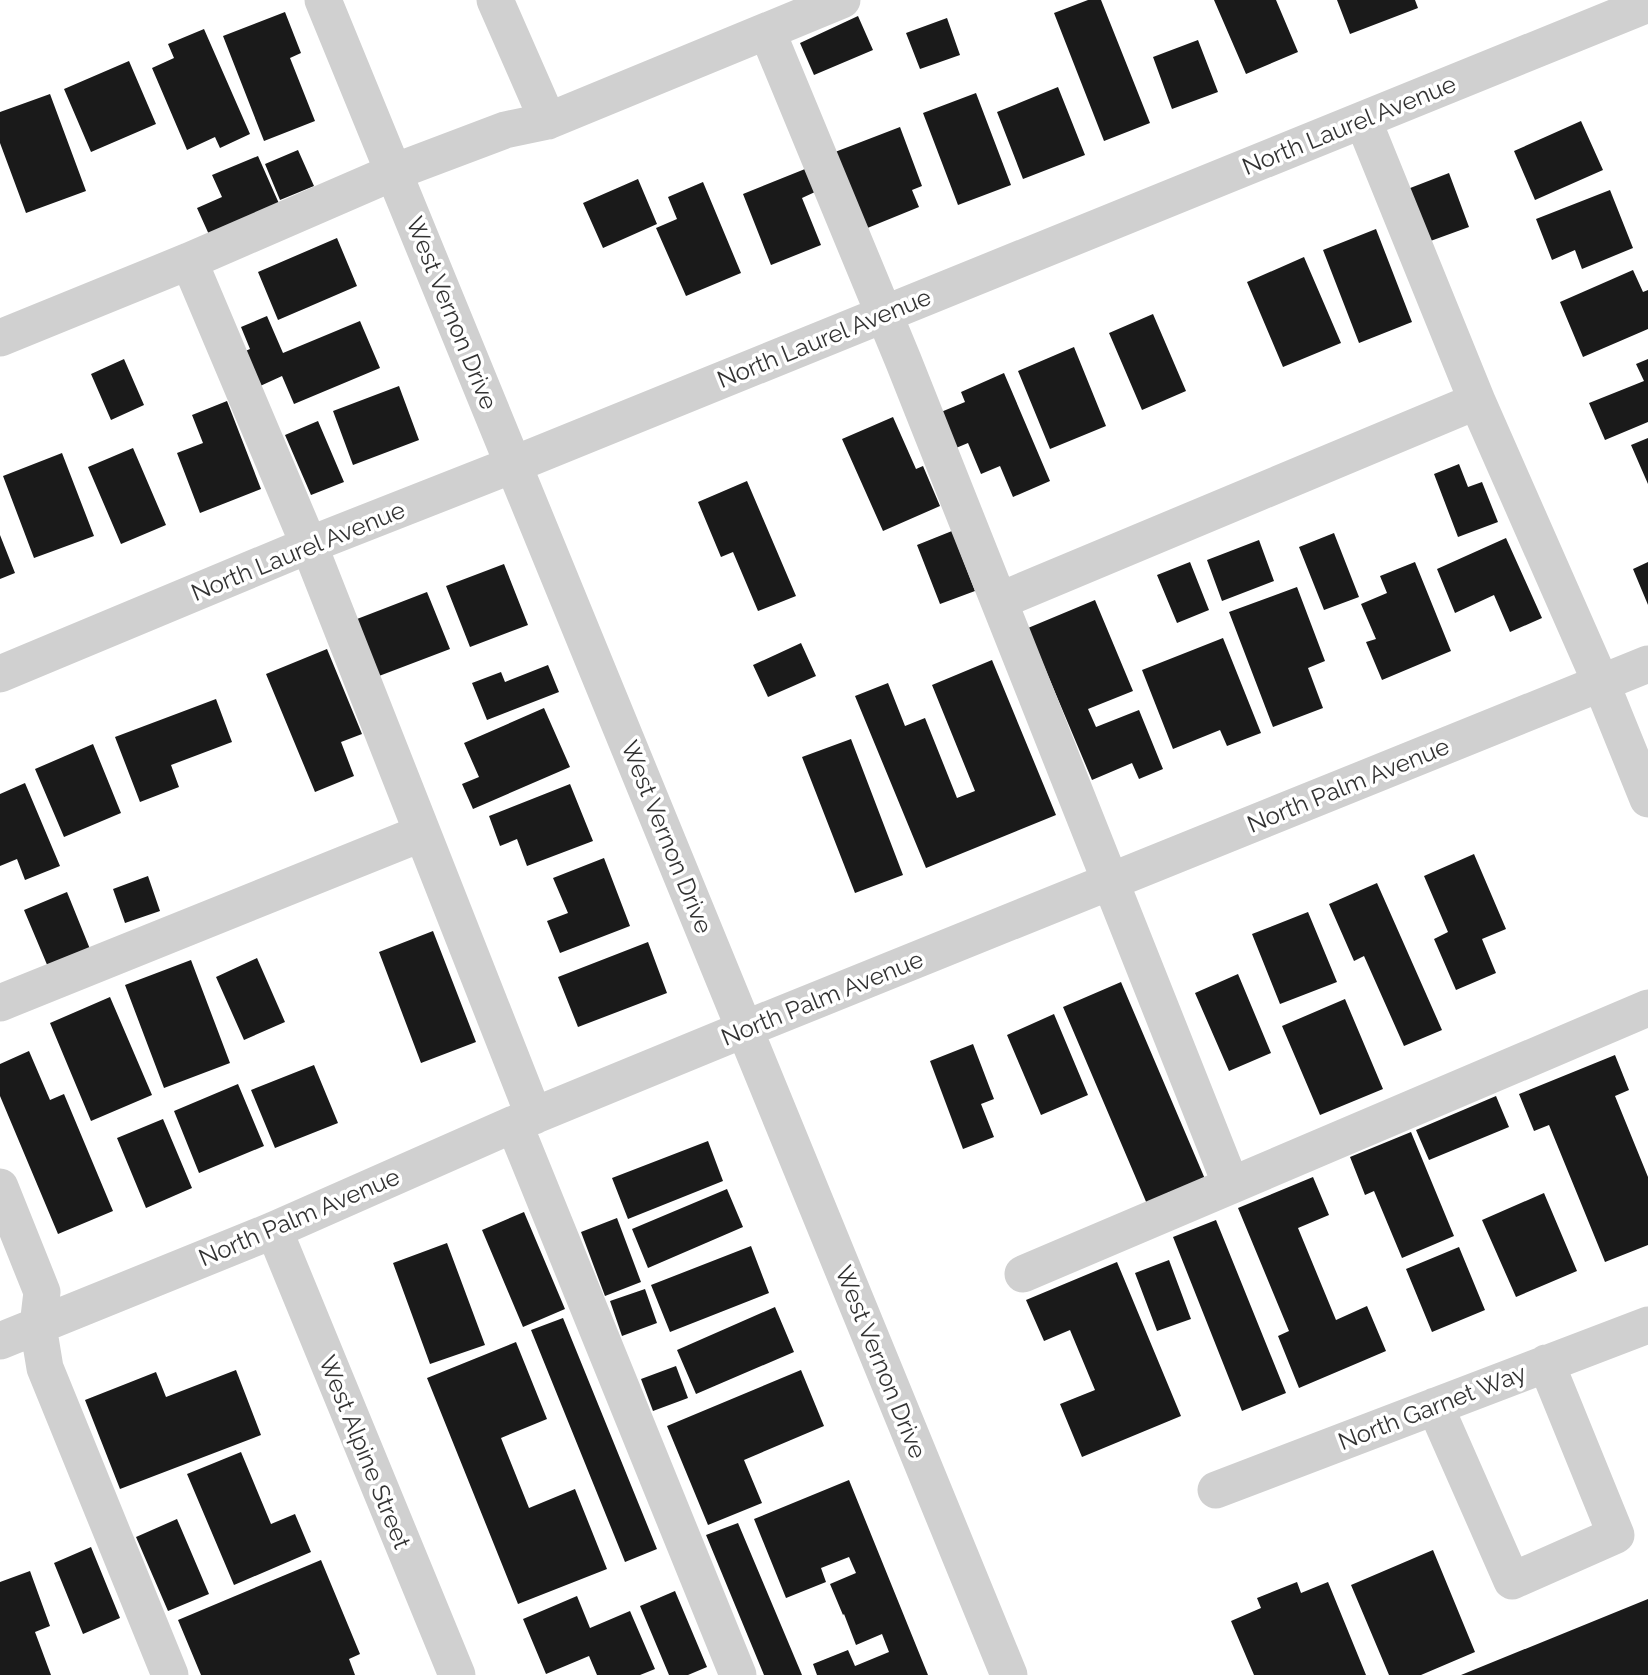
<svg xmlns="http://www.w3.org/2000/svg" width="1648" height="1675" viewBox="0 0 1648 1675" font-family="Raleway,sans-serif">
	<rect width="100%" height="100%" fill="#fff"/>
	<!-- building -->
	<path fill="#1a1a1a" d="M 1088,0 L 1101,0 L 1150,123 L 1104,141 L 1054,13 Z
		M 1214,0 L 1276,0 L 1298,52 L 1246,74 Z
		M 1337,0 L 1415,0 L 1418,8 L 1350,34 Z
		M 285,12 L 301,53 L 290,58 L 315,121 L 264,141 L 223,36 Z
		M 858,16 L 873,50 L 814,75 L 800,43 Z
		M 947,18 L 960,55 L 920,69 L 906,33 Z
		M 204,29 L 250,134 L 220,148 L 215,137 L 187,150 L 152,68 L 174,58 L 168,44 Z
		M 1198,40 L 1218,92 L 1172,109 L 1153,57 Z
		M 129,61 L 156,124 L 91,152 L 64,89 Z
		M 1058,87 L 1085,155 L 1023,179 L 997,112 Z
		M 976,93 L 1011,185 L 958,205 L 923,113 Z
		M 50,94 L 86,191 L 26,213 L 0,143 L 0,112 Z
		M 1581,121 L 1603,170 L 1535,200 L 1514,151 Z
		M 900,127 L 922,186 L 912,190 L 919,207 L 865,229 L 835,152 Z
		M 298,150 L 314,186 L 280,200 L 265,164 Z
		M 258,156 L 281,208 L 211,239 L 197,208 L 222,197 L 212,175 Z
		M 805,169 L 815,192 L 802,198 L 821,245 L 771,265 L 743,194 Z
		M 1449,173 L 1469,227 L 1425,243 L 1405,190 Z
		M 638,179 L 657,224 L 603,248 L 583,203 Z
		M 703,182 L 741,273 L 686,296 L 656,228 L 677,219 L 668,197 Z
		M 1610,190 L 1633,248 L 1582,269 L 1575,250 L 1552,260 L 1536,219 Z
		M 1376,229 L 1412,322 L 1359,343 L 1323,250 Z
		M 337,238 L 357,286 L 278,320 L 258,272 Z
		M 1304,257 L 1341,343 L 1283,367 L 1247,282 Z
		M 1633,270 L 1643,292 L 1648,290 L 1648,329 L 1583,357 L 1560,302 Z
		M 1153,314 L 1186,391 L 1142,410 L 1109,333 Z
		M 267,316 L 283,353 L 360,321 L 380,368 L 294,404 L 282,376 L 258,387 L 243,352 L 250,349 L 241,327 Z
		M 1074,347 L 1106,426 L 1050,449 L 1018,371 Z
		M 124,359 L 144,405 L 111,420 L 91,374 Z
		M 1648,359 L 1648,422 L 1605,440 L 1589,403 L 1644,381 L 1636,364 Z
		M 1004,373 L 1050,481 L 1013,497 L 1000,466 L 981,474 L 968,443 L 956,448 L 941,412 L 965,402 L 961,392 Z
		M 399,386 L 419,440 L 353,465 L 333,411 Z
		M 227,401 L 261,489 L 200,513 L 177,453 L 203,443 L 192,415 Z
		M 893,417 L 916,469 L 923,466 L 940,506 L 883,531 L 842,439 Z
		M 318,421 L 344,482 L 311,495 L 285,435 Z
		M 1648,438 L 1648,484 L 1631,445 Z
		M 133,448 L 166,525 L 121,544 L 88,467 Z
		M 62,453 L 94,536 L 34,558 L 3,476 Z
		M 1459,464 L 1468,487 L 1482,482 L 1498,522 L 1458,537 L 1434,474 Z
		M 747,481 L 796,596 L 758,611 L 733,552 L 721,557 L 698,502 Z
		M 952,531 L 975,591 L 940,604 L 917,545 Z
		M 1334,533 L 1359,597 L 1324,610 L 1299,547 Z
		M 0,535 L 15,573 L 0,579 Z
		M 1506,538 L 1542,618 L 1510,632 L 1494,595 L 1455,613 L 1437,569 Z
		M 1259,540 L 1274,581 L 1222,601 L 1207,560 Z
		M 1190,562 L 1209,610 L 1177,623 L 1157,575 Z
		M 1415,562 L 1451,651 L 1382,680 L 1366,642 L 1376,639 L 1361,604 L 1387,593 L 1380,576 Z
		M 1648,562 L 1648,605 L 1633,569 Z
		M 504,564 L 528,625 L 470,647 L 446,586 Z
		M 1297,587 L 1325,661 L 1308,668 L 1323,708 L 1273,727 L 1229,612 Z
		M 427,592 L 450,649 L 379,676 L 357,619 Z
		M 1095,600 L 1133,691 L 1088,709 L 1096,727 L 1139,710 L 1163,769 L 1139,779 L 1132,763 L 1092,780 L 1028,628 Z
		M 1223,638 L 1261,733 L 1227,746 L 1220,730 L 1173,749 L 1142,670 Z
		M 801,643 L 816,676 L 768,697 L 753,665 Z
		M 327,649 L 362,734 L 341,742 L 354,776 L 315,792 L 266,674 Z
		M 992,660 L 1056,815 L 926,868 L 855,696 L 888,683 L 905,726 L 925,718 L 957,798 L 975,791 L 932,685 Z
		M 548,665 L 559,692 L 487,720 L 472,683 L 501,672 L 505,682 Z
		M 216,699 L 232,742 L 171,765 L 179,787 L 140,802 L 115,737 Z
		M 544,708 L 570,767 L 473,809 L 462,784 L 479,777 L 464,743 Z
		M 851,739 L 903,875 L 855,893 L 802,757 Z
		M 93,744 L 121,813 L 64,837 L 35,769 Z
		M 25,783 L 60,866 L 25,880 L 17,859 L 0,866 L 0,794 Z
		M 570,784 L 593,841 L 527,866 L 517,839 L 500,846 L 489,816 Z
		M 1474,854 L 1506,929 L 1482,939 L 1496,973 L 1456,990 L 1434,939 L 1448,932 L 1424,876 Z
		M 604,858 L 630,926 L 560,953 L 547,921 L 568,913 L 553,878 Z
		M 148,876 L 160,911 L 125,923 L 113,889 Z
		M 1377,883 L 1442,1030 L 1404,1046 L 1364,956 L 1354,961 L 1329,904 Z
		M 67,892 L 90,949 L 48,967 L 24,910 Z
		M 1308,912 L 1337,982 L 1280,1004 L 1252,934 Z
		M 433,931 L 476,1042 L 421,1063 L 379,952 Z
		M 648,942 L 667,993 L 578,1027 L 558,977 Z
		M 257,958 L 285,1022 L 244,1040 L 216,977 Z
		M 191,960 L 230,1063 L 164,1088 L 125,985 Z
		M 1238,974 L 1271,1053 L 1229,1071 L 1195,993 Z
		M 1121,982 L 1205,1179 L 1147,1204 L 1063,1007 Z
		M 110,997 L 152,1095 L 91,1121 L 50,1023 Z
		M 1345,999 L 1383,1089 L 1320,1115 L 1282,1026 Z
		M 1054,1014 L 1088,1095 L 1041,1115 L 1007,1035 Z
		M 973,1044 L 994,1099 L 981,1104 L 994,1137 L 963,1149 L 930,1061 Z
		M 29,1051 L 50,1100 L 64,1094 L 113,1211 L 58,1234 L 0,1096 L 0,1064 Z
		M 1615,1055 L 1629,1090 L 1615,1096 L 1648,1177 L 1648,1245 L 1605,1262 L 1549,1125 L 1534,1131 L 1519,1094 Z
		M 314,1065 L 338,1123 L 275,1148 L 251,1090 Z
		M 238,1084 L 264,1146 L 199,1173 L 174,1111 Z
		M 1496,1096 L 1509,1127 L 1429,1160 L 1416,1130 Z
		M 163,1119 L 192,1188 L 146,1208 L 117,1138 Z
		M 1411,1132 L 1454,1236 L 1402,1258 L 1374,1191 L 1365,1195 L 1350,1157 Z
		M 708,1141 L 723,1181 L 628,1219 L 612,1178 Z
		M 1313,1177 L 1329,1215 L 1298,1228 L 1336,1320 L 1367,1306 L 1386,1351 L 1299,1388 L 1278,1336 L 1289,1331 L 1238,1208 Z
		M 727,1189 L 743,1227 L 648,1268 L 632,1229 Z
		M 1544,1193 L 1577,1271 L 1516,1297 L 1482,1220 Z
		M 524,1212 L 565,1309 L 523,1327 L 482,1230 Z
		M 617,1218 L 641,1282 L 605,1296 L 581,1232 Z
		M 1216,1220 L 1286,1393 L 1242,1411 L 1173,1237 Z
		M 447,1243 L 485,1345 L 430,1364 L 393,1263 Z
		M 751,1246 L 769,1293 L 670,1332 L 651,1285 Z
		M 1459,1247 L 1485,1310 L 1432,1332 L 1406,1269 Z
		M 1169,1260 L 1191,1319 L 1157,1331 L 1135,1273 Z
		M 1117,1262 L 1181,1416 L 1082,1457 L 1060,1404 L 1095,1390 L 1070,1330 L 1044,1341 L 1026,1300 Z
		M 645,1289 L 657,1323 L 622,1336 L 610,1301 Z
		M 775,1307 L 794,1352 L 696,1394 L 677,1350 Z
		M 563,1318 L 657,1549 L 625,1562 L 531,1330 Z
		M 516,1342 L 547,1419 L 501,1438 L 529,1508 L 575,1489 L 607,1569 L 518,1604 L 427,1378 Z
		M 676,1366 L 688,1398 L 653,1411 L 641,1379 Z
		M 236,1370 L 261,1435 L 120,1489 L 85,1400 L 156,1372 L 166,1397 Z
		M 801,1370 L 824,1426 L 744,1460 L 762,1503 L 708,1525 L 667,1426 Z
		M 241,1452 L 271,1524 L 295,1514 L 311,1552 L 234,1585 L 187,1474 Z
		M 849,1480 L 928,1675 L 817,1675 L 813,1664 L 848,1650 L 855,1666 L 889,1652 L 882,1634 L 856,1645 L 844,1614 L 843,1615 L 830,1584 L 856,1573 L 849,1557 L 821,1568 L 826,1582 L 786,1598 L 754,1519 Z
		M 177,1519 L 209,1594 L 168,1611 L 136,1537 Z
		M 738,1523 L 802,1675 L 764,1675 L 706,1535 Z
		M 91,1547 L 120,1618 L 83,1634 L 54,1563 Z
		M 1433,1550 L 1475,1652 L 1421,1675 L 1389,1675 L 1351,1585 Z
		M 321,1560 L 360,1654 L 349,1659 L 355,1675 L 201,1675 L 178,1620 Z
		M 30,1571 L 50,1626 L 35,1632 L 51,1675 L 0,1675 L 0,1582 Z
		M 1297,1582 L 1301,1593 L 1328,1582 L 1366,1675 L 1254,1675 L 1231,1621 L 1261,1608 L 1257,1598 Z
		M 675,1591 L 707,1667 L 688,1675 L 669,1675 L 640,1606 Z
		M 577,1596 L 590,1628 L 630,1611 L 655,1669 L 640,1675 L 597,1675 L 589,1656 L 546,1674 L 523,1619 Z
		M 1648,1599 L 1648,1675 L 1461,1675 Z"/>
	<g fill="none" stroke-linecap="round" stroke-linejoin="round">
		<!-- minor -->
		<path stroke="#d0d0d0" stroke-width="37" d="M 323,0 L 1009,1675
			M 495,0 L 548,121
			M 767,31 L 903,360 L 1231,1185
			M 1363,120 L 1477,401 L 1601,683 L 1648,799
			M 189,261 L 309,545 L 534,1116
			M 0,338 L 189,261 L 394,172 L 505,130 L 548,121 L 842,0
			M 999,601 L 1477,401
			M 0,674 L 309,545 L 515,464 L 1648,4
			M 0,1003 L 422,833
			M 514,1124 L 738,1675
			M 0,1187 L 42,1292 L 38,1326 L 45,1368 L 170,1675
			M 274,1230 L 457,1675
			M 1023,1274 L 1648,1008
			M 0,1341 L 274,1230 L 514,1124 L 745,1029 L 1648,664
			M 1435,1406 L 1512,1581 L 1616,1535 L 1546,1363
			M 1216,1490 L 1648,1325"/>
	</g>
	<g text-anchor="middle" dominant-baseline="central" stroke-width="7" stroke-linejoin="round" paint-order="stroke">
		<!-- street labels -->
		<g font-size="24" fill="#333" stroke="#fff">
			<text transform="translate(1349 125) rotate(-22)">North Laurel Avenue</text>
			<text transform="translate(452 313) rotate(68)">West Vernon Drive</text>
			<text transform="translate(824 338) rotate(-22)">North Laurel Avenue</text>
			<text transform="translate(298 551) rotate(-22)">North Laurel Avenue</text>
			<text transform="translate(1348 785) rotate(-22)">North Palm Avenue</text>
			<text transform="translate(667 837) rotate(68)">West Vernon Drive</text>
			<text transform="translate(822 998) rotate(-22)">North Palm Avenue</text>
			<text transform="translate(299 1217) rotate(-23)">North Palm Avenue</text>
			<text transform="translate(881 1362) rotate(68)">West Vernon Drive</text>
			<text transform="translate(1432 1407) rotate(-21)">North Garnet Way</text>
			<text transform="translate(365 1452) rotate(68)">West Alpine Street</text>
		</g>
	</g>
</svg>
